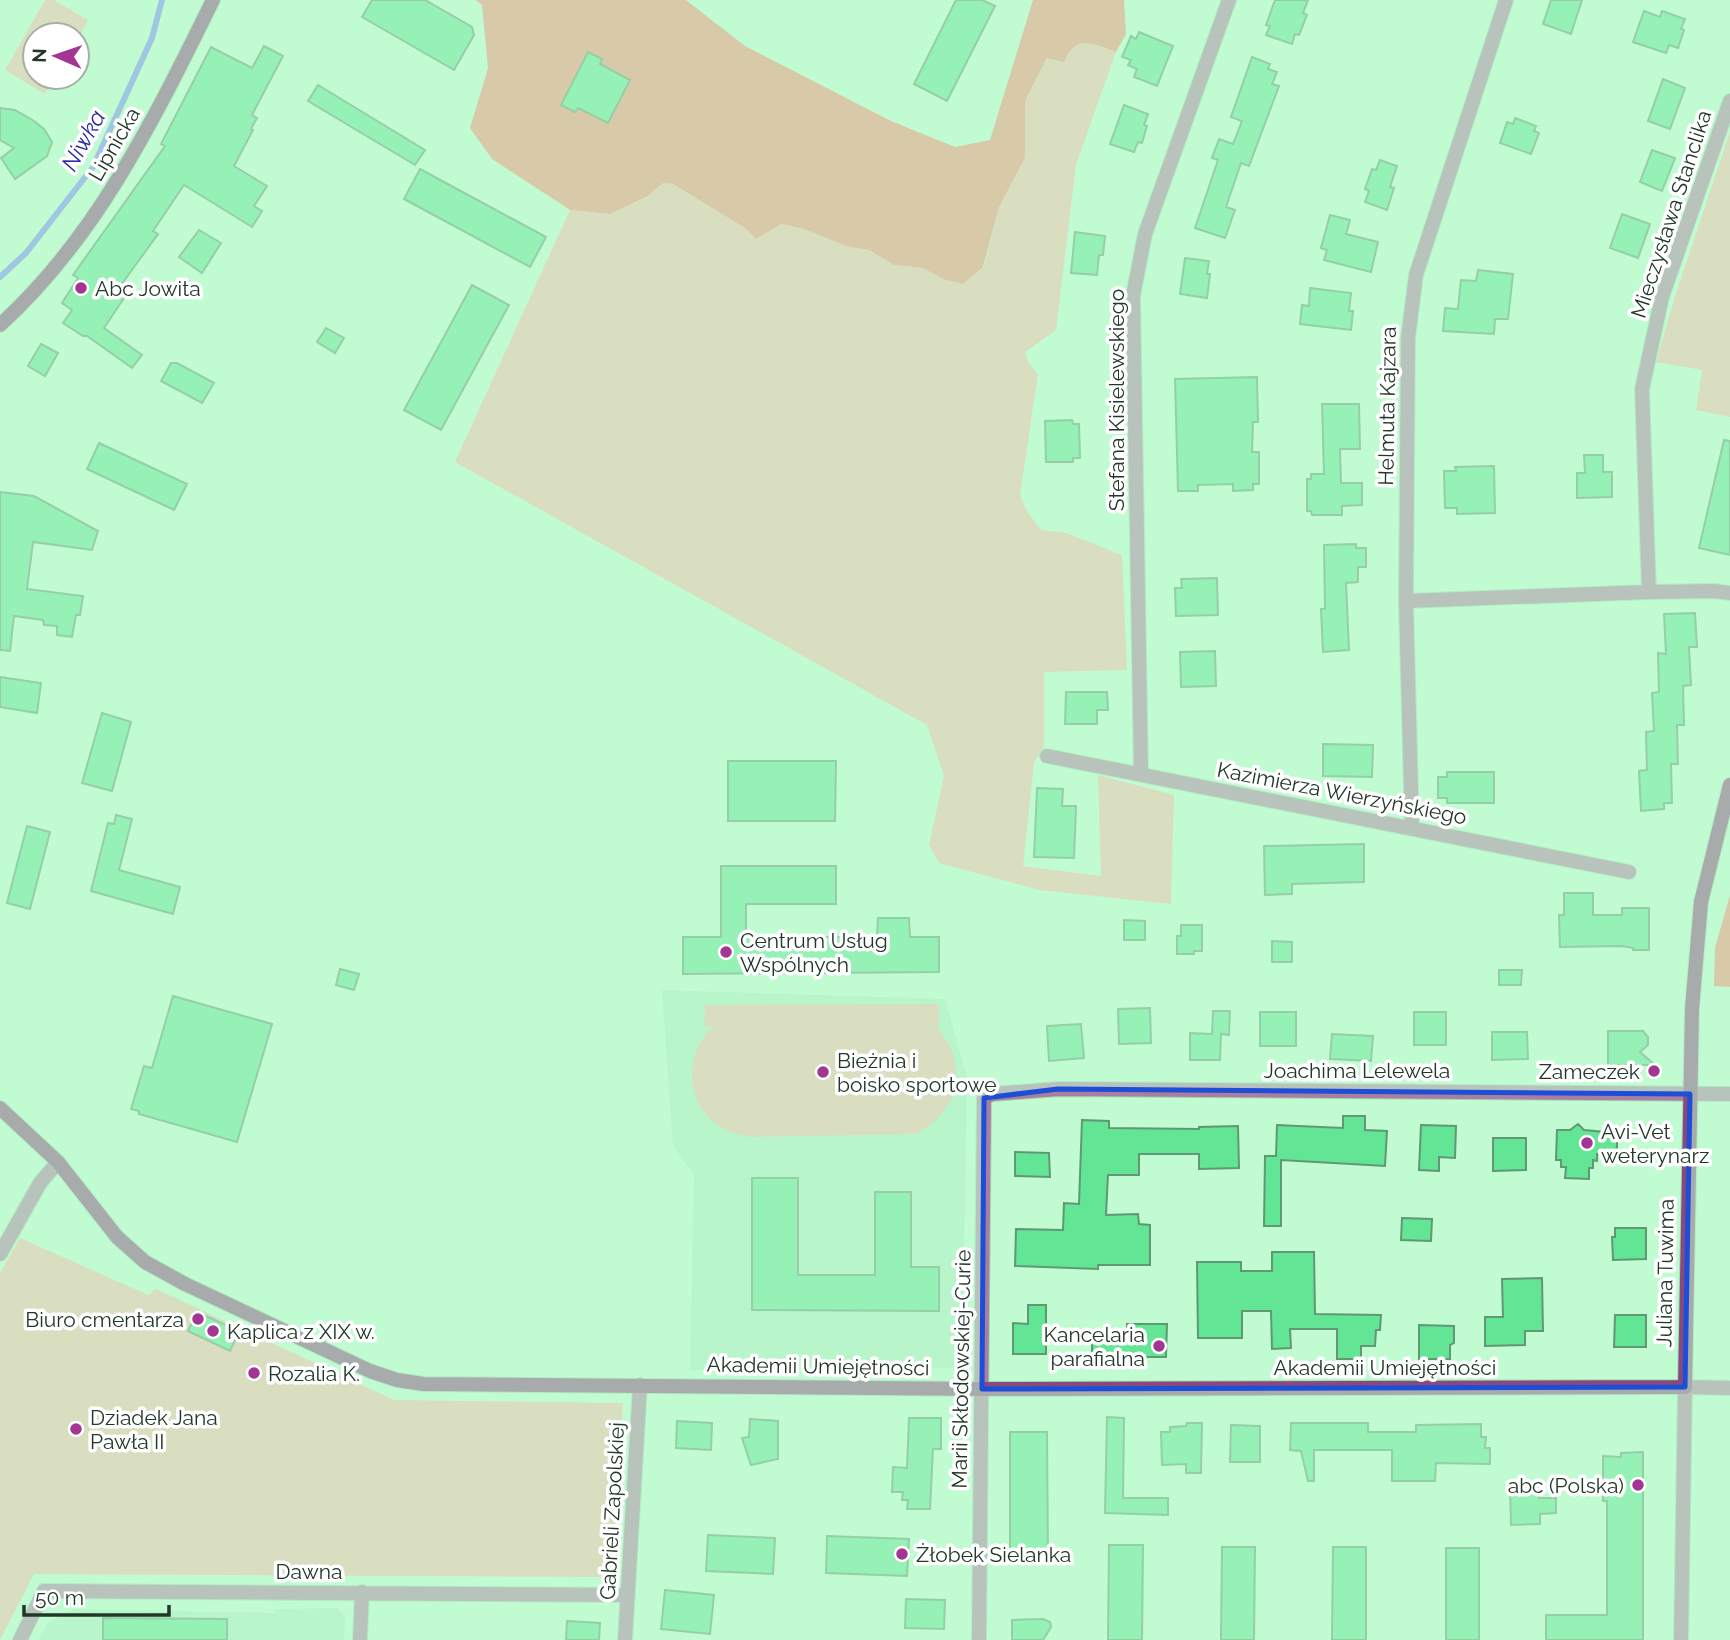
<svg xmlns="http://www.w3.org/2000/svg" width="1730" height="1640" viewBox="0 0 1730 1640" font-family="Raleway,sans-serif">
	<rect width="100%" height="100%" fill="#c1fbd2"/>
	<!-- built -->
	<path fill="#aeeec2" d="M 662,990 L 945,999 L 967,1077 L 962,1368 L 690,1370 L 694,1175 L 673,1146 Z
		M 338,1608 L 345,1617 L 344,1640 L 39,1640 L 47,1624 L 72,1609 L 274,1613 L 274,1609 Z"/>
	<!-- green -->
	<path fill="#f6baab" d="M 45,0 L 54,0 L 88,20 L 77,40 L 77,35 L 35,35 L 35,77 L 55,77 L 45,94 L 5,70 Z
		M 1088,42 L 1116,52 L 1076,165 L 1056,330 L 1025,352 L 1029,363 L 1038,374 L 1020,495 L 1027,511 L 1041,530 L 1066,533 L 1122,555 L 1127,670 L 1044,672 L 1044,746 L 1034,763 L 1023,866 L 1101,876 L 1098,775 L 1174,795 L 1171,904 L 1039,890 L 939,863 L 929,845 L 944,776 L 927,725 L 455,462 L 570,210 L 610,214 L 648,196 L 663,183 L 673,184 L 745,228 L 756,239 L 781,224 L 804,229 L 849,247 L 869,250 L 894,265 L 923,268 L 943,279 L 984,267 L 999,207 L 1025,158 L 1025,101 L 1047,58 C 1060,53 1074,43 1088,42 Z
		M 1730,132 L 1730,417 L 1696,410 L 1702,370 L 1656,362 L 1675,296 Z
		M 939,1004 L 939,1026 L 936,1026 C 970,1065 960,1111 916,1134 L 749,1137 C 740,1134 730,1133 722,1128 C 685,1106 683,1056 712,1027 L 704,1026 L 705,1005 Z
		M 20,1238 L 148,1295 L 156,1289 L 394,1400 L 623,1403 L 612,1577 L 34,1574 L 0,1640 L 0,1273 Z"/>
	<!-- forest -->
	<path fill="#f48e76" d="M 475,0 L 686,0 L 745,46 L 891,121 L 955,147 L 990,140 L 1033,0 L 1124,0 L 1126,34 L 1116,52 C 1092,44 1077,33 1064,62 L 1047,58 L 1025,101 L 1025,158 L 999,207 L 983,267 L 963,284 L 943,279 L 923,268 L 894,265 L 869,250 L 849,247 L 804,229 L 781,224 L 756,239 L 745,228 L 673,184 L 663,183 L 648,196 L 610,214 L 570,210 L 492,159 L 470,128 L 488,68 L 482,5 Z
		M 1730,895 L 1730,987 L 1714,986 L 1715,948 Z"/>
	<g fill="none" stroke-linecap="round" stroke-linejoin="round">
		<!-- stream -->
		<path stroke="#7688f4" stroke-width="6" d="M 0,277 L 26,253 L 93,167 L 152,38 L 162,0"/>
	</g>
	<!-- building -->
	<path fill="#62e595" stroke="#619873" stroke-width="2" d="M 372,0 L 425,0 L 472,27 L 474,35 L 454,70 L 362,17 Z
		M 956,0 L 982,0 L 995,6 L 947,101 L 914,84 Z
		M 1275,0 L 1308,0 L 1303,13 L 1307,15 L 1299,35 L 1295,34 L 1292,44 L 1266,35 L 1270,26 L 1266,25 Z
		M 1551,0 L 1582,0 L 1571,34 L 1543,24 Z
		M 1644,11 L 1660,17 L 1662,11 L 1685,19 L 1681,29 L 1684,30 L 1678,48 L 1669,45 L 1666,53 L 1633,42 Z
		M 1139,32 L 1173,46 L 1157,86 L 1134,77 L 1137,69 L 1128,65 L 1131,60 L 1122,57 L 1131,36 L 1136,39 Z
		M 264,46 L 283,56 L 252,115 L 257,118 L 251,129 L 253,130 L 234,166 L 267,186 L 254,206 L 262,211 L 252,227 L 184,185 L 153,231 L 158,234 L 116,292 L 124,298 L 104,328 L 142,355 L 132,368 L 87,336 L 83,336 L 63,323 L 72,310 L 62,303 L 78,278 L 73,275 L 165,146 L 161,144 L 211,47 L 252,68 Z
		M 588,52 L 602,59 L 600,64 L 630,80 L 608,123 L 578,108 L 575,112 L 561,105 Z
		M 1252,57 L 1270,64 L 1268,69 L 1277,72 L 1272,84 L 1279,86 L 1249,166 L 1241,163 L 1226,207 L 1235,210 L 1225,238 L 1195,228 L 1218,160 L 1212,158 L 1219,139 L 1233,144 L 1242,121 L 1231,117 Z
		M 1663,79 L 1685,88 L 1670,129 L 1648,121 Z
		M 318,85 L 425,150 L 415,165 L 308,101 Z
		M 1124,105 L 1148,114 L 1144,125 L 1147,126 L 1142,143 L 1138,142 L 1134,152 L 1110,144 Z
		M 0,108 L 15,110 L 34,121 L 44,129 L 52,142 L 47,156 L 15,179 L 1,158 L 14,148 L 0,140 Z
		M 1515,118 L 1536,126 L 1534,131 L 1539,133 L 1531,154 L 1500,143 L 1507,122 L 1513,124 Z
		M 1652,150 L 1675,158 L 1662,191 L 1640,182 Z
		M 1380,160 L 1397,166 L 1390,187 L 1394,188 L 1387,210 L 1365,202 L 1369,191 L 1365,189 L 1372,169 L 1376,170 Z
		M 420,169 L 546,237 L 530,267 L 404,199 Z
		M 1622,214 L 1650,224 L 1638,258 L 1610,248 Z
		M 1330,215 L 1350,220 L 1346,234 L 1378,242 L 1371,272 L 1324,260 L 1327,250 L 1321,248 Z
		M 199,230 L 221,243 L 202,273 L 179,257 Z
		M 1075,232 L 1105,236 L 1103,255 L 1099,255 L 1097,275 L 1071,273 Z
		M 1185,258 L 1209,261 L 1207,274 L 1210,274 L 1207,298 L 1180,294 Z
		M 1478,270 L 1513,274 L 1508,319 L 1495,319 L 1494,334 L 1443,331 L 1445,308 L 1458,309 L 1461,280 L 1476,281 Z
		M 472,285 L 509,305 L 441,430 L 404,410 Z
		M 1310,288 L 1351,293 L 1349,311 L 1353,311 L 1351,330 L 1300,324 L 1302,305 L 1309,306 Z
		M 326,328 L 344,338 L 335,353 L 317,342 Z
		M 41,344 L 58,353 L 45,376 L 28,366 Z
		M 171,363 L 177,363 L 214,383 L 202,403 L 161,381 Z
		M 1257,377 L 1258,422 L 1253,422 L 1252,452 L 1259,452 L 1259,484 L 1253,484 L 1253,490 L 1233,491 L 1233,484 L 1198,485 L 1198,491 L 1178,491 L 1175,379 Z
		M 1322,404 L 1359,404 L 1360,449 L 1340,449 L 1341,483 L 1362,483 L 1362,505 L 1342,506 L 1342,515 L 1312,515 L 1311,511 L 1307,511 L 1307,479 L 1311,479 L 1311,474 L 1324,474 Z
		M 1072,420 L 1073,424 L 1079,424 L 1080,458 L 1073,458 L 1073,462 L 1046,462 L 1045,421 Z
		M 1724,440 L 1730,441 L 1730,555 L 1699,548 Z
		M 99,443 L 187,484 L 174,510 L 87,469 Z
		M 1584,455 L 1603,455 L 1603,472 L 1612,472 L 1612,497 L 1577,498 L 1577,473 L 1585,473 Z
		M 1494,466 L 1495,513 L 1457,514 L 1457,508 L 1445,508 L 1444,471 L 1456,471 L 1455,467 Z
		M 0,492 L 34,496 L 98,531 L 92,550 L 33,542 L 27,589 L 83,596 L 80,615 L 76,615 L 72,637 L 57,635 L 57,626 L 44,625 L 43,620 L 14,616 L 10,651 L 0,650 Z
		M 1356,544 L 1356,548 L 1366,548 L 1366,567 L 1358,567 L 1358,582 L 1346,583 L 1349,650 L 1323,652 L 1321,609 L 1325,609 L 1324,545 Z
		M 1217,578 L 1218,615 L 1176,616 L 1175,588 L 1182,588 L 1181,579 Z
		M 1695,613 L 1697,647 L 1689,647 L 1691,685 L 1683,686 L 1684,725 L 1677,725 L 1678,764 L 1671,764 L 1672,803 L 1664,803 L 1664,809 L 1641,811 L 1639,771 L 1647,770 L 1646,732 L 1654,731 L 1652,693 L 1659,692 L 1658,653 L 1666,654 L 1664,614 Z
		M 1215,651 L 1216,686 L 1181,687 L 1180,652 Z
		M 0,677 L 41,683 L 37,713 L 0,707 Z
		M 1066,692 L 1107,692 L 1108,710 L 1097,710 L 1097,724 L 1065,724 Z
		M 102,713 L 131,722 L 112,791 L 82,783 Z
		M 1323,744 L 1373,745 L 1372,777 L 1323,776 Z
		M 728,761 L 836,761 L 835,821 L 728,821 Z
		M 1447,772 L 1494,772 L 1494,803 L 1447,803 L 1447,798 L 1438,798 L 1438,777 L 1447,777 Z
		M 1037,788 L 1063,789 L 1062,806 L 1076,806 L 1074,858 L 1034,857 Z
		M 116,815 L 132,819 L 119,870 L 180,887 L 173,914 L 91,891 L 108,823 L 114,824 Z
		M 27,826 L 50,832 L 30,909 L 7,903 Z
		M 1364,844 L 1364,882 L 1292,884 L 1292,894 L 1265,895 L 1264,846 Z
		M 721,866 L 836,866 L 836,904 L 746,904 L 746,937 L 877,937 L 878,918 L 909,918 L 910,937 L 939,937 L 939,972 L 683,974 L 683,937 L 721,937 Z
		M 1564,893 L 1593,893 L 1593,915 L 1622,915 L 1622,908 L 1649,908 L 1649,950 L 1633,950 L 1633,948 L 1622,946 L 1560,947 L 1559,915 L 1564,915 Z
		M 1124,920 L 1145,921 L 1145,940 L 1124,940 Z
		M 1181,925 L 1202,925 L 1202,951 L 1194,951 L 1194,954 L 1177,954 L 1177,936 L 1181,936 Z
		M 1272,941 L 1292,942 L 1292,962 L 1272,962 Z
		M 340,969 L 359,974 L 354,990 L 336,985 Z
		M 1499,970 L 1522,970 L 1521,985 L 1499,985 Z
		M 173,996 L 272,1024 L 237,1142 L 139,1114 L 139,1111 L 131,1109 L 144,1066 L 152,1068 Z
		M 1150,1008 L 1151,1043 L 1119,1044 L 1118,1009 Z
		M 1213,1011 L 1230,1011 L 1229,1035 L 1221,1034 L 1220,1060 L 1190,1060 L 1190,1033 L 1212,1034 Z
		M 1260,1012 L 1296,1012 L 1296,1046 L 1260,1046 Z
		M 1414,1012 L 1446,1012 L 1446,1045 L 1414,1045 Z
		M 1081,1024 L 1084,1058 L 1049,1061 L 1047,1026 Z
		M 1608,1031 L 1643,1031 L 1648,1037 L 1648,1045 L 1640,1052 L 1655,1065 L 1608,1065 Z
		M 1492,1032 L 1527,1032 L 1528,1059 L 1492,1060 Z
		M 1332,1034 L 1373,1036 L 1371,1061 L 1330,1059 Z
		M 1343,1116 L 1365,1116 L 1365,1130 L 1387,1131 L 1385,1166 L 1281,1160 L 1281,1226 L 1264,1226 L 1265,1156 L 1276,1156 L 1277,1125 L 1343,1128 Z
		M 1082,1120 L 1109,1121 L 1109,1128 L 1199,1129 L 1199,1127 L 1238,1126 L 1239,1168 L 1199,1169 L 1199,1154 L 1139,1154 L 1139,1175 L 1108,1175 L 1106,1215 L 1138,1214 L 1139,1224 L 1150,1225 L 1150,1265 L 1098,1265 L 1098,1269 L 1015,1266 L 1016,1229 L 1063,1230 L 1064,1203 L 1079,1204 Z
		M 1578,1124 L 1584,1130 L 1617,1133 L 1617,1155 L 1597,1154 L 1597,1161 L 1593,1160 L 1593,1168 L 1589,1168 L 1589,1179 L 1565,1178 L 1566,1167 L 1561,1167 L 1561,1160 L 1556,1160 L 1557,1130 L 1570,1130 Z
		M 1421,1125 L 1456,1126 L 1455,1158 L 1439,1157 L 1439,1171 L 1419,1170 Z
		M 1493,1138 L 1526,1138 L 1526,1170 L 1493,1171 Z
		M 1015,1152 L 1049,1153 L 1050,1177 L 1015,1176 Z
		M 752,1178 L 798,1178 L 798,1275 L 875,1275 L 875,1192 L 911,1192 L 911,1267 L 939,1267 L 939,1311 L 752,1310 Z
		M 1402,1218 L 1432,1219 L 1431,1241 L 1401,1240 Z
		M 1615,1228 L 1646,1228 L 1646,1259 L 1613,1260 L 1612,1237 L 1615,1237 Z
		M 1272,1252 L 1314,1252 L 1315,1314 L 1381,1315 L 1380,1330 L 1376,1330 L 1375,1346 L 1361,1346 L 1361,1359 L 1337,1359 L 1337,1329 L 1290,1329 L 1291,1348 L 1272,1349 L 1271,1311 L 1242,1311 L 1242,1338 L 1198,1338 L 1197,1262 L 1241,1262 L 1241,1271 L 1272,1271 Z
		M 1542,1278 L 1543,1331 L 1525,1331 L 1525,1345 L 1485,1346 L 1485,1317 L 1503,1317 L 1502,1279 Z
		M 1028,1305 L 1046,1305 L 1046,1354 L 1013,1354 L 1013,1323 L 1028,1324 Z
		M 197,1312 L 239,1331 L 230,1351 L 188,1331 Z
		M 1615,1315 L 1646,1315 L 1646,1347 L 1614,1347 Z
		M 1127,1324 L 1167,1324 L 1166,1357 L 1092,1357 L 1092,1338 L 1127,1338 Z
		M 1419,1325 L 1454,1326 L 1454,1343 L 1450,1345 L 1450,1359 L 1419,1359 Z
		M 1107,1417 L 1124,1418 L 1123,1498 L 1168,1498 L 1168,1515 L 1105,1513 Z
		M 909,1418 L 941,1418 L 941,1449 L 933,1449 L 930,1509 L 907,1509 L 908,1500 L 902,1500 L 903,1492 L 892,1492 L 893,1467 L 907,1468 Z
		M 750,1419 L 778,1421 L 778,1459 L 751,1465 L 742,1438 L 749,1437 Z
		M 677,1421 L 712,1423 L 711,1450 L 676,1448 Z
		M 1187,1423 L 1202,1423 L 1201,1473 L 1186,1473 L 1186,1464 L 1162,1465 L 1161,1432 L 1170,1432 L 1170,1427 L 1186,1426 Z
		M 1291,1423 L 1368,1423 L 1368,1432 L 1416,1432 L 1416,1425 L 1481,1424 L 1481,1437 L 1486,1437 L 1485,1448 L 1490,1448 L 1490,1464 L 1436,1463 L 1435,1481 L 1392,1481 L 1392,1450 L 1314,1450 L 1314,1481 L 1308,1481 L 1301,1451 L 1290,1450 Z
		M 1231,1425 L 1260,1426 L 1260,1462 L 1230,1462 Z
		M 1010,1432 L 1047,1432 L 1048,1561 L 1010,1561 Z
		M 1643,1452 L 1643,1640 L 1546,1640 L 1546,1615 L 1607,1615 L 1607,1501 L 1603,1501 L 1603,1456 L 1621,1457 L 1621,1453 Z
		M 1510,1487 L 1539,1487 L 1539,1498 L 1556,1498 L 1556,1513 L 1540,1514 L 1540,1524 L 1511,1525 Z
		M 708,1535 L 775,1538 L 773,1574 L 706,1571 Z
		M 827,1536 L 909,1539 L 907,1576 L 826,1573 Z
		M 1109,1545 L 1143,1545 L 1142,1640 L 1108,1640 Z
		M 1222,1547 L 1255,1547 L 1254,1640 L 1221,1640 Z
		M 1333,1547 L 1366,1547 L 1366,1640 L 1332,1640 Z
		M 1446,1548 L 1479,1548 L 1479,1640 L 1446,1640 Z
		M 665,1590 L 714,1595 L 710,1634 L 661,1629 Z
		M 906,1599 L 945,1600 L 944,1629 L 905,1628 Z
		M 103,1618 L 227,1619 L 227,1640 L 103,1640 Z
		M 1043,1619 L 1050,1622 L 1051,1627 L 1043,1640 L 1012,1640 L 1012,1620 Z
		M 567,1621 L 600,1623 L 599,1640 L 566,1640 Z"/>
	<g fill="none" stroke-linecap="round" stroke-linejoin="round">
		<defs>
			<path id="street" d="M 1649,592 L 1642,389 L 1662,297 L 1730,101
				M 1406,601 L 1649,592 L 1714,591 L 1730,593
				M 1047,756 L 1629,872
				M 1141,774 L 1133,296 L 1145,234 L 1229,0
				M 1412,829 L 1406,601 L 1408,338 L 1416,275 L 1506,0
				M 0,1254 L 40,1183 L 58,1162
				M 20,1640 L 44,1591 L 628,1595
				M 360,1640 L 362,1592
				M 625,1640 L 640,1385
				M 979,1640 L 984,1098 L 992,1094 L 1058,1089 L 1730,1094
				M 1681,1640 L 1685,1387 L 1730,1388"/>
			<path id="secondary" d="M 0,325 C 98,236 155,117 213,0
				M 0,1108 L 58,1162 L 117,1237 L 145,1262 L 185,1284 L 370,1371 L 397,1380 L 423,1384 L 982,1389 L 1685,1387 L 1692,1009 L 1701,902 L 1730,785"/>
		</defs>
		<!-- street casing -->
		<use href="#street" stroke="#a4d8b3" stroke-width="16"/>
		<!-- secondary casing -->
		<use href="#secondary" stroke="#a4d8b3" stroke-width="16"/>
		<!-- street -->
		<use href="#street" stroke="#aa7ea1" stroke-width="14"/>
		<!-- secondary -->
		<use href="#secondary" stroke="#88497d" stroke-width="14"/>
	</g>
	<!-- marked area -->
	<path d="M0 0H1730V1640H0ZM 1058,1089 L 1690,1094 L 1685,1387 L 982,1389 L 984,1098 Z" fill="#c1fbd2" fill-opacity=".55" fill-rule="evenodd"/>
	<path fill="none" stroke="#1d4ed8" stroke-width="5" stroke-linejoin="round" d="M 1058,1089 L 1690,1094 L 1685,1387 L 982,1389 L 984,1098 Z"/>
	<!-- markers -->
	<g fill="#a33593" stroke="#fff" stroke-width="2.5">
		<circle cx="81" cy="288" r="7"/>
		<circle cx="726" cy="952" r="7"/>
		<circle cx="1654" cy="1071" r="7"/>
		<circle cx="823" cy="1072" r="7"/>
		<circle cx="1587" cy="1143" r="7"/>
		<circle cx="198" cy="1319" r="7"/>
		<circle cx="213" cy="1331" r="7"/>
		<circle cx="1159" cy="1346" r="7"/>
		<circle cx="254" cy="1373" r="7"/>
		<circle cx="76" cy="1429" r="7"/>
		<circle cx="1638" cy="1485" r="7"/>
		<circle cx="902" cy="1554" r="7"/>
	</g>
	<g text-anchor="middle" dominant-baseline="central" stroke-width="7" stroke-linejoin="round" paint-order="stroke">
		<!-- street labels -->
		<g font-size="21" fill="#213728" stroke="#fff">
			<text transform="translate(114 144) rotate(-60)">Lipnicka</text>
			<text transform="translate(1671 214) rotate(-72)">Mieczysława Stanclika</text>
			<text transform="translate(1116 400) rotate(-90)">Stefana Kisielewskiego</text>
			<text transform="translate(1387 406) rotate(-89)">Helmuta Kajzara</text>
			<text transform="translate(1342 793) rotate(11)">Kazimierza Wierzyńskiego</text>
			<text x="1357" y="1070">Joachima Lelewela</text>
			<text transform="translate(1665 1273) rotate(-89)">Juliana Tuwima</text>
			<text transform="translate(818 1366) rotate(1)">Akademii Umiejętności</text>
			<text x="1385" y="1367">Akademii Umiejętności</text>
			<text transform="translate(961 1369) rotate(-89)">Marii Skłodowskiej-Curie</text>
			<text transform="translate(612 1511) rotate(-87)">Gabrieli Zapolskiej</text>
			<text x="309" y="1571">Dawna</text>
		</g>
		<!-- poi labels -->
		<g font-size="21" fill="#213728" stroke="#fff" text-anchor="start">
			<text x="95" y="288">Abc Jowita</text>
			<text x="740" y="940">Centrum Usług<tspan x="740" dy="24">Wspólnych</tspan></text>
			<text x="837" y="1060">Bieżnia i<tspan x="837" dy="24">boisko sportowe</tspan></text>
			<text x="1640" y="1071" text-anchor="end">Zameczek</text>
			<text x="1601" y="1131">Avi-Vet<tspan x="1601" dy="24">weterynarz</tspan></text>
			<text x="184" y="1319" text-anchor="end">Biuro cmentarza</text>
			<text x="227" y="1331">Kaplica z XIX w.</text>
			<text x="1145" y="1334" text-anchor="end">Kancelaria<tspan x="1145" dy="24">parafialna</tspan></text>
			<text x="268" y="1373">Rozalia K.</text>
			<text x="90" y="1417">Dziadek Jana<tspan x="90" dy="24">Pawła II</tspan></text>
			<text x="1624" y="1485" text-anchor="end">abc (Polska)</text>
			<text x="916" y="1554">Żłobek Sielanka</text>
		</g>
		<!-- water labels -->
		<g font-size="23" font-style="italic" fill="#2e2ba9" stroke="#fff">
			<text transform="translate(83 140) rotate(-61)">Niwka</text>
		</g>
	</g>
	<!-- north arrow -->
	<g transform="translate(56 56) rotate(272)"><circle r="33" fill="#ffffff" stroke="#a6afa9" stroke-width="2"/>
	<path d="M0-5L12 26L0 18L-12 26Z" fill="#a33593"/>
	<text y="-10" font-size="19" font-weight="bold" text-anchor="middle" fill="#213728">N</text>
	</g>
	<!-- scale -->
	<path d="M24 1605v10h145v-10" fill="none" stroke="#213728" stroke-width="3.5"/>
	<text x="35" y="1605" font-size="21" fill="#213728" stroke="#ffffff" stroke-width="5" paint-order="stroke">50 m</text>
</svg>
